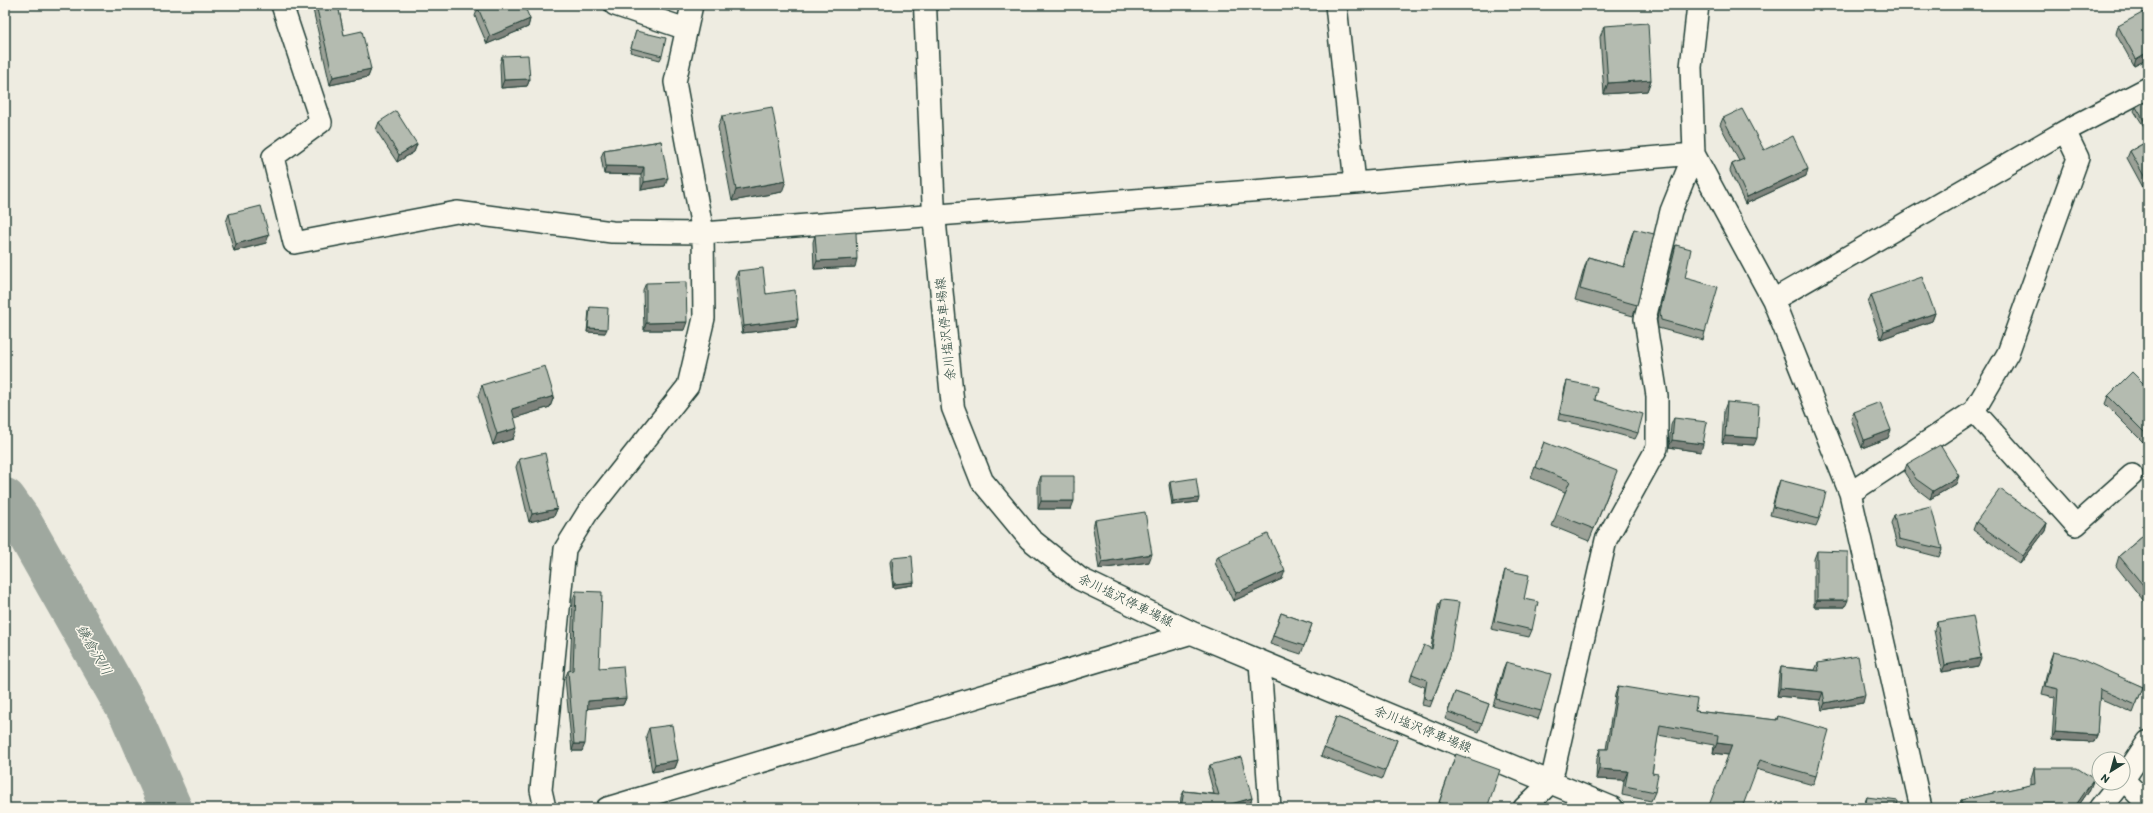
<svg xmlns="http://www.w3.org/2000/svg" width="2153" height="813" viewBox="0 0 2153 813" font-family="Itim,'Klee One',sans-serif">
	<rect width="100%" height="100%" fill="#eeece1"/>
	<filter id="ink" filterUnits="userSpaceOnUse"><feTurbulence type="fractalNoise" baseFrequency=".025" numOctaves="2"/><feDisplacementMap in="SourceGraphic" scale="8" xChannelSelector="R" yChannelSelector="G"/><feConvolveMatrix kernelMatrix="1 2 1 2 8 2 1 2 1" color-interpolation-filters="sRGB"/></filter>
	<g filter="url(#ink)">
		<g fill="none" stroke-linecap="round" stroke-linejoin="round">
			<!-- river -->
			<path stroke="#9fa89f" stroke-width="42" d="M 5,499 L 20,520 L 131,716 L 171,808"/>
			<defs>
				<path id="street" d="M 282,5 L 321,122 L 273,157 L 294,243 L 457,212 L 612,232 L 703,233 L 1355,183 L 1694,154
					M 615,5 L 686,29
					M 1336,5 L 1355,183
					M 1694,154 L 1773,300 L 1850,493 L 1921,808
					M 1773,300 L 2065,131 L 2148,88
					M 1974,411 L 2076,525 L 2132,475
					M 1850,493 L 1974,411 L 2008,353 L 2078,158 L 2065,131
					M 1260,662 L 1270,808
					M 2123,779 L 2148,805
					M 545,808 L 541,790 L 565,549 L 588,512 L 688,386 L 704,318 L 703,233 L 675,82 L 692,5
					M 607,808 L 1192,633
					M 1524,808 L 1551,782 L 1606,540 L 1657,448 L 1657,396 L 1645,319 L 1671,211 L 1694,154 L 1691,67 L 1698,5"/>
				<path id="secondary" d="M 925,5 L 934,215 L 953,408 L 982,481 L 1030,539 L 1080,579 L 1192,633 L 1612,808
					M 2123,780 L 2148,742
					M 2100,808 L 2120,783"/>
			</defs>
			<!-- street casing -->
			<use href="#street" stroke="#1f3d34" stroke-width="24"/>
			<!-- secondary casing -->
			<use href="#secondary" stroke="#1f3d34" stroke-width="25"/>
			<!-- street -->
			<use href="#street" stroke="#fbf7ec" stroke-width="21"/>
			<!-- secondary -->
			<use href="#secondary" stroke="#fbf7ec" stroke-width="22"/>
		</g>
		<!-- wall -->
		<path fill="#9ba197" stroke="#1f3d34" d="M 312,5 L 338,5 L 344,35 L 371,69 L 368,77 L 330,85 Z
			M 478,8 L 530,19 L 528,27 L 487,44 L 475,16 Z
			M 2148,19 L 2148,59 L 2134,66 L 2116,34 L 2118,26 Z
			M 1604,26 L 1651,80 L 1647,91 L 1604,94 L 1600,37 Z
			M 636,31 L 662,56 L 660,60 L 630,52 Z
			M 502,56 L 530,79 L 527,86 L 501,88 L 500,64 Z
			M 2148,100 L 2148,130 L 2147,131 L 2134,111 L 2136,107 Z
			M 722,116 L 782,192 L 732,201 L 718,127 Z
			M 1723,118 L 1764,150 L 1806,176 L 1745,204 L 1730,171 L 1732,164 L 1739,161 L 1720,125 Z
			M 379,122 L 417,144 L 414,152 L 397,162 L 376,130 Z
			M 661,141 L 665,186 L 641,190 L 641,175 L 604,174 L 601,157 L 604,150 Z
			M 2148,141 L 2148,189 L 2145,191 L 2127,158 L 2130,151 Z
			M 229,214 L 266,243 L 234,251 L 226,222 Z
			M 1634,229 L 1637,305 L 1633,316 L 1575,300 L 1584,269 L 1588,257 L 1623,267 L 1630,240 Z
			M 815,235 L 855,267 L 814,269 L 813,242 Z
			M 1676,245 L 1685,278 L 1705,332 L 1703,340 L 1658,328 L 1657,320 L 1673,252 Z
			M 738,271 L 798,319 L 796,327 L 742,333 L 735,278 Z
			M 646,283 L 684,330 L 644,330 L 643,290 Z
			M 1871,295 L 1935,313 L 1932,321 L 1881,339 L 1868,303 Z
			M 590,307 L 605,333 L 587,332 L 589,310 Z
			M 1567,381 L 1595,400 L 1638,433 L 1635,439 L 1596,428 L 1558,420 L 1565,387 Z
			M 482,385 L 554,396 L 550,407 L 514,418 L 513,439 L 493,445 L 478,396 Z
			M 2148,388 L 2148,447 L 2105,404 L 2108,396 Z
			M 1727,402 L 1754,445 L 1722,443 L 1724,410 Z
			M 1854,412 L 1888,438 L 1862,448 L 1851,419 Z
			M 1674,418 L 1701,452 L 1669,447 L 1671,425 Z
			M 1544,442 L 1613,482 L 1589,541 L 1552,526 L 1565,492 L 1531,478 Z
			M 519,459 L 557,509 L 554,516 L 529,522 L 516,467 Z
			M 1907,464 L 1956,484 L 1930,499 L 1913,486 L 1904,472 Z
			M 1041,476 L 1071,509 L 1038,509 L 1038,484 Z
			M 1780,480 L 1819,519 L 1816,526 L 1770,515 L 1777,488 Z
			M 1170,482 L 1198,502 L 1172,505 L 1169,485 Z
			M 1894,515 L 1942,549 L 1939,557 L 1897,546 L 1891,523 Z
			M 1095,520 L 1149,562 L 1099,569 L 1093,528 Z
			M 1976,522 L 2047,523 L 2045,531 L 2020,564 L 1973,530 Z
			M 2148,532 L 2148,604 L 2147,605 L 2116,566 L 2119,556 Z
			M 1817,551 L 1845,607 L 1814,607 L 1814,559 Z
			M 1218,556 L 1282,579 L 1233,601 L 1215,563 Z
			M 892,558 L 914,582 L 913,585 L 893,588 L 890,562 Z
			M 1505,570 L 1524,599 L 1532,630 L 1529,637 L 1491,629 L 1503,577 Z
			M 576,591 L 599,668 L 626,698 L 623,705 L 587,708 L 582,751 L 572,751 L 565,678 L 568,671 L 570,671 L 573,599 Z
			M 1441,600 L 1450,656 L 1430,707 L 1422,705 L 1425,687 L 1410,681 L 1412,674 L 1431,648 L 1438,606 Z
			M 1281,613 L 1312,624 L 1301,654 L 1270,644 Z
			M 1937,622 L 1978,666 L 1942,672 L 1934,630 Z
			M 2053,652 L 2143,687 L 2133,713 L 2099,698 L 2097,735 L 2094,742 L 2052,740 L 2055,697 L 2042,694 L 2050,660 Z
			M 1506,662 L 1541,711 L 1538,719 L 1493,706 L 1503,669 Z
			M 1818,663 L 1863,703 L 1822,710 L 1820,700 L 1777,696 L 1779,675 L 1781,667 L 1815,670 Z
			M 1618,686 L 1695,711 L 1776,720 L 1778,716 L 1816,776 L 1813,785 L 1756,769 L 1728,755 L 1713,753 L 1714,745 L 1658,735 L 1652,773 L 1655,792 L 1651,801 L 1622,795 L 1624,780 L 1596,779 L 1597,758 L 1600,749 L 1606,749 L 1615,695 Z
			M 1455,692 L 1489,704 L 1479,732 L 1445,719 Z
			M 1336,717 L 1397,740 L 1382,779 L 1321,756 Z
			M 649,728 L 678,760 L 675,768 L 652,772 L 646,736 Z
			M 1456,754 L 1487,808 L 1437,808 Z
			M 1210,765 L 1252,798 L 1250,805 L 1238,808 L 1180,808 L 1181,797 L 1184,791 L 1214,794 L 1208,772 Z
			M 2034,768 L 2090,789 L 2077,808 L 1958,808 L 1961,800 L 2031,785 L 2031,778 Z
			M 1867,797 L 1897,808 L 1864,808 L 1864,804 Z"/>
		<!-- shaded-wall -->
		<path fill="#7e837b" stroke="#1f3d34" d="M 530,19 L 528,27 L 487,44 L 490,36 Z
			M 2148,52 L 2148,59 L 2134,66 L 2136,59 Z
			M 371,69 L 368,77 L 330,85 L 333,77 Z
			M 530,79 L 527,86 L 501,88 L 504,80 Z
			M 1651,80 L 1647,91 L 1604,94 L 1608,83 Z
			M 417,144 L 414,152 L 397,162 L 399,155 Z
			M 606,166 L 644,167 L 641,175 L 604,174 Z
			M 1808,169 L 1806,176 L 1745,204 L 1747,197 Z
			M 668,178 L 665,186 L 641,190 L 644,182 Z
			M 786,181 L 782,192 L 732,201 L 736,190 Z
			M 2148,184 L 2148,189 L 2145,191 Z
			M 269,235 L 266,243 L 234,251 L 236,244 Z
			M 857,259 L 855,267 L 814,269 L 817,261 Z
			M 1935,313 L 1932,321 L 1881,339 L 1884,331 Z
			M 798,319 L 796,327 L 742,333 L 744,326 Z
			M 687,322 L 684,330 L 644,330 L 646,323 Z
			M 588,328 L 607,329 L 605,333 L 587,332 Z
			M 554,396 L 550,407 L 508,420 L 512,409 Z
			M 517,428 L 513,439 L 493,445 L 497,434 Z
			M 1891,430 L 1888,438 L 1862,448 L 1864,440 Z
			M 1725,436 L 1757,438 L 1754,445 L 1722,443 Z
			M 1672,440 L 1703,444 L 1701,452 L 1669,447 Z
			M 1959,476 L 1956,484 L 1930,499 L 1933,491 Z
			M 1199,498 L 1198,502 L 1172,505 L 1173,501 Z
			M 1041,501 L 1074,501 L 1071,509 L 1038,509 Z
			M 557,509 L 554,516 L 529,522 L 532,514 Z
			M 2047,523 L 2045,531 L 2020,564 L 2023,556 Z
			M 1152,554 L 1149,562 L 1099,569 L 1102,562 Z
			M 1285,571 L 1282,579 L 1233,601 L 1236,593 Z
			M 914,582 L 913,585 L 893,588 L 894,584 Z
			M 1817,600 L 1848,600 L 1845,607 L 1814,607 Z
			M 1981,658 L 1978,666 L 1942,672 L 1945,665 Z
			M 1780,688 L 1823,692 L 1820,700 L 1777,696 Z
			M 1865,695 L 1863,703 L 1822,710 L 1825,703 Z
			M 626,698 L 623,705 L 585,709 L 588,701 Z
			M 2055,732 L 2097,735 L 2094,742 L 2052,740 Z
			M 1717,743 L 1732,745 L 1729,755 L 1713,753 Z
			M 574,744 L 585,744 L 582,751 L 572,751 Z
			M 678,760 L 675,768 L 652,772 L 655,764 Z
			M 1599,769 L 1628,771 L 1624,780 L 1596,779 Z
			M 2094,779 L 2090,789 L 2077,808 L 2008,808 L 2008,806 Z
			M 1252,798 L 1250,805 L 1238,808 L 1217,808 Z"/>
		<!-- building -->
		<path fill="#b4bbb0" stroke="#1f3d34" d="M 316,5 L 338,5 L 344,35 L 362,31 L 371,69 L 333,77 Z
			M 480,5 L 524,5 L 530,19 L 490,36 L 478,8 Z
			M 2144,12 L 2148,19 L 2148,52 L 2136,59 L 2118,26 Z
			M 1648,23 L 1651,80 L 1608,83 L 1604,26 Z
			M 636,31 L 666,38 L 662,56 L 631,48 Z
			M 528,55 L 530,79 L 504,80 L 502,56 Z
			M 2148,100 L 2148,127 L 2136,107 Z
			M 772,107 L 786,181 L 736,190 L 722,116 Z
			M 1742,109 L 1764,150 L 1793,136 L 1808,169 L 1747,197 L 1732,164 L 1744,159 L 1723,118 Z
			M 396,111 L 417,144 L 399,155 L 379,122 Z
			M 661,141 L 668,178 L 644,182 L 644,167 L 606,166 L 604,150 Z
			M 2148,141 L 2148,183 L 2130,151 Z
			M 261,206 L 269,235 L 236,244 L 229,214 Z
			M 1634,229 L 1654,234 L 1637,305 L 1580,289 L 1588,257 L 1624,267 Z
			M 856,232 L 857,259 L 817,261 L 815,235 Z
			M 1676,245 L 1691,249 L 1685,278 L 1718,287 L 1705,332 L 1661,320 L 1660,312 Z
			M 763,268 L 766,294 L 795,290 L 798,319 L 744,326 L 738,271 Z
			M 1922,277 L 1935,313 L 1884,331 L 1871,295 Z
			M 686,282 L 687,322 L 646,323 L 646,283 Z
			M 590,307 L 608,308 L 607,329 L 588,328 Z
			M 545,366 L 554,396 L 512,409 L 517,428 L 497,434 L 482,385 Z
			M 2132,372 L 2148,388 L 2148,436 L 2108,396 Z
			M 1567,381 L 1597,387 L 1595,400 L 1643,414 L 1638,433 L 1598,421 L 1560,414 Z
			M 1727,402 L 1759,405 L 1757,438 L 1725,436 Z
			M 1880,402 L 1891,430 L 1864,440 L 1854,412 Z
			M 1674,418 L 1707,422 L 1703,444 L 1672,440 Z
			M 1544,442 L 1617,471 L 1594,529 L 1556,514 L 1570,481 L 1535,467 Z
			M 1940,445 L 1959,476 L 1933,491 L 1916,479 L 1907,464 Z
			M 545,453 L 557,509 L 532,514 L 519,459 Z
			M 1041,476 L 1074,476 L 1074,501 L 1041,501 Z
			M 1196,478 L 1199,498 L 1173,501 L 1170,482 Z
			M 1780,480 L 1826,492 L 1819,519 L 1773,507 Z
			M 2000,489 L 2047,523 L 2023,556 L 1976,522 Z
			M 1931,506 L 1942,549 L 1899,539 L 1894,515 Z
			M 1145,512 L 1152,554 L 1102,562 L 1095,520 Z
			M 2148,532 L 2148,591 L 2119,556 Z
			M 1268,534 L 1285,571 L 1236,593 L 1218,556 Z
			M 1817,551 L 1848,552 L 1848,600 L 1817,600 Z
			M 912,556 L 914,582 L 894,584 L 892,558 Z
			M 1505,570 L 1529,575 L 1524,599 L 1538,602 L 1532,630 L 1494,621 Z
			M 576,591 L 602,592 L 599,668 L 623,666 L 626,698 L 588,701 L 585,744 L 574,744 L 568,671 L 573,670 Z
			M 1441,600 L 1459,602 L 1450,656 L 1432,701 L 1424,698 L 1427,680 L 1412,674 L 1424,645 L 1432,649 Z
			M 1281,613 L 1312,624 L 1304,646 L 1273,636 Z
			M 1973,616 L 1981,658 L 1945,665 L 1937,622 Z
			M 2053,652 L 2076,657 L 2143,687 L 2136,705 L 2100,689 L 2097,735 L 2055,732 L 2058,689 L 2045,686 Z
			M 1858,656 L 1865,695 L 1825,703 L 1823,692 L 1780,688 L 1781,667 L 1819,671 L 1818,663 Z
			M 1506,662 L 1551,674 L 1541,711 L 1496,699 Z
			M 1618,686 L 1697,699 L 1695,711 L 1777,720 L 1778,716 L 1829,730 L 1816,776 L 1760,760 L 1742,808 L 1708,808 L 1732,745 L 1717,743 L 1718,735 L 1660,725 L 1652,773 L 1658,774 L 1655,792 L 1625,786 L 1628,771 L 1599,769 L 1600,749 L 1608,749 Z
			M 1455,692 L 1489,704 L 1482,724 L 1448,712 Z
			M 1336,717 L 1397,740 L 1385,771 L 1324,748 Z
			M 672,725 L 678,760 L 655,764 L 649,728 Z
			M 1456,754 L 1500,770 L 1487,808 L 1445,808 L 1447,806 L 1439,803 Z
			M 1241,757 L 1252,798 L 1217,808 L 1181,808 L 1184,791 L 1219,795 L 1210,765 Z
			M 2034,768 L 2077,768 L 2094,779 L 2076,805 L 2008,806 L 2009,808 L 1963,808 L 1961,800 L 2035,784 Z
			M 1867,797 L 1898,801 L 1897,808 L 1865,808 Z"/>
	</g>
	<g text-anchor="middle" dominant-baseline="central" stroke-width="3" stroke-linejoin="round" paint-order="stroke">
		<!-- street labels -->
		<g font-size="13" fill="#1f3d34" stroke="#fbf7ec">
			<text transform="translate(945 329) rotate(-96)">余川塩沢停車場線</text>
			<text transform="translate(1126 600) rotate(26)">余川塩沢停車場線</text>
			<text transform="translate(1423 729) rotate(22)">余川塩沢停車場線</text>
		</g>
		<!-- water labels -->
		<g font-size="14" font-style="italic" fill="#455d54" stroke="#fbf7ec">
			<text transform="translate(94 650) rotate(60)">鎌倉沢川</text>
		</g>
	</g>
	<!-- margin -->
	<rect width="2153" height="813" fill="none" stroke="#fbf7ec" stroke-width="20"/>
	<rect x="10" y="10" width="2133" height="793" fill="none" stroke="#1f3d34" stroke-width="1.5" filter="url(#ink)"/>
	<!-- north arrow -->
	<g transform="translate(2111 771) rotate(217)"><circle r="19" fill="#fbf7ec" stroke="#a3ada2"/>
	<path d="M0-3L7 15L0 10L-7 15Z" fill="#1f3d34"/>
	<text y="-6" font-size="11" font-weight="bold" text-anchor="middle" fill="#1f3d34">N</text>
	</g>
</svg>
